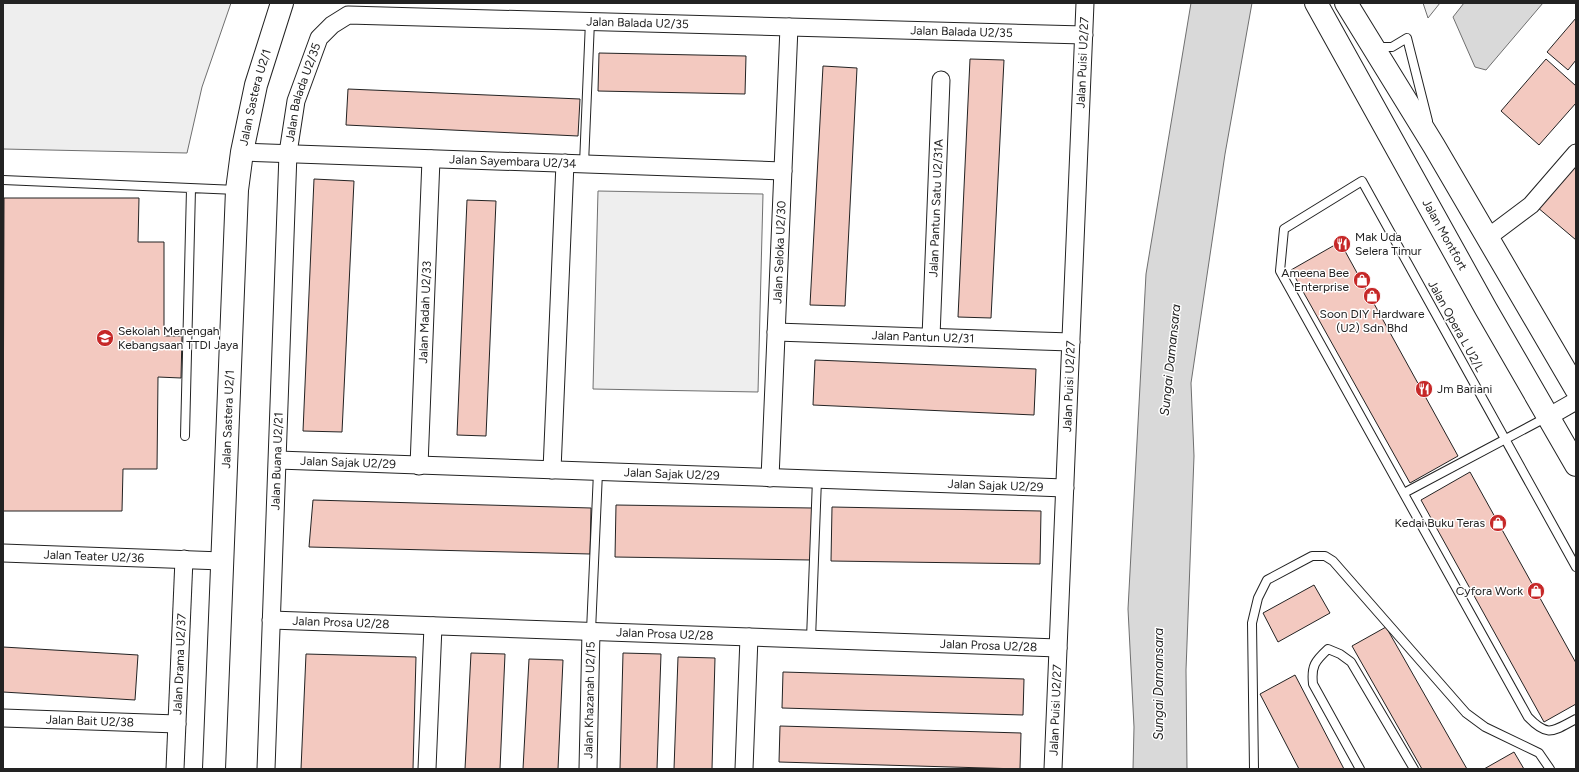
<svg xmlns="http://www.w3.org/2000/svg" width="1579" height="772" viewBox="0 0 1579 772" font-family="Figtree,sans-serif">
	<rect width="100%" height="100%" fill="#fff"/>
	<!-- green -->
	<path fill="#eee" stroke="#6f6f6f" d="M 3,3 L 231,3 L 202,87 L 187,153 L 3,149 Z
		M 1423,3 L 1440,3 L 1428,18 Z
		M 598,191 L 763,194 L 758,392 L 593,389 Z"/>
	<!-- water -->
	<path fill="#d9d9d9" stroke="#6f6f6f" d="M 1191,3 L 1252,3 L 1225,154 L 1191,383 L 1194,456 L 1186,670 L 1187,769 L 1133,769 L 1134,727 L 1128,609 L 1146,274 Z
		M 1464,3 L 1543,3 L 1486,70 L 1475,67 L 1453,17 Z"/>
	<!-- building -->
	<path fill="#f3c9c0" stroke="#222" d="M 1576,18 L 1576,60 L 1568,70 L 1547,52 Z
		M 599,53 L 746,56 L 745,94 L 598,91 Z
		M 970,59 L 1004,60 L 991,318 L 958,317 Z
		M 1546,59 L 1576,86 L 1576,103 L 1539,145 L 1501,111 Z
		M 823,66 L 857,68 L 845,306 L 810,305 Z
		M 348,89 L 580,99 L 578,136 L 346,125 Z
		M 1576,161 L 1576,240 L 1537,207 Z
		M 314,179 L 354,181 L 342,432 L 303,431 Z
		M 4,198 L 139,198 L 138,242 L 164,242 L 164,336 L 182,336 L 181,378 L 158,377 L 157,469 L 123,469 L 122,511 L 3,511 Z
		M 467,200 L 496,201 L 486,436 L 457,435 Z
		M 1340,242 L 1458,456 L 1410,483 L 1291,270 Z
		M 815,360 L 1036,369 L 1034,415 L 813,405 Z
		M 1470,472 L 1576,663 L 1576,704 L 1544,722 L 1421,500 Z
		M 313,500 L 591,508 L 590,554 L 309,547 Z
		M 616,505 L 812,508 L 811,560 L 615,557 Z
		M 832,507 L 1041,511 L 1040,564 L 831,561 Z
		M 1314,585 L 1330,613 L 1278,642 L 1263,613 Z
		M 1386,627 L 1467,769 L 1422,769 L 1352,646 Z
		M 3,647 L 138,655 L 135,700 L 3,692 Z
		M 471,653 L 505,654 L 500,769 L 465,769 Z
		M 623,653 L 661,654 L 657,769 L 620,769 Z
		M 306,654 L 416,657 L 413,769 L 301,769 Z
		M 678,657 L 715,658 L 712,769 L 674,769 Z
		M 529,659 L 563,660 L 558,769 L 523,769 Z
		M 783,672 L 1024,679 L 1023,715 L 782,708 Z
		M 1295,675 L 1344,769 L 1299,769 L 1260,694 Z
		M 780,726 L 1021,733 L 1020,769 L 779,762 Z
		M 1514,752 L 1524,769 L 1484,769 Z"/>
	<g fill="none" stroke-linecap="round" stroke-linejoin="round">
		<defs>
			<path id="lane" d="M 1377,47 L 1392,47 L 1407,38 L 1428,121
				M 584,164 L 590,21
				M 3,180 L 237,190
				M 185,436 L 191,189
				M 1404,493 L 1547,417
				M 1576,567 L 1362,181 L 1284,229 L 1280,271 L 1528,717 C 1548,738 1553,731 1576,719
				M 591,631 L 598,472
				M 811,639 L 817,479
				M 1254,769 L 1252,623 L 1258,598 L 1267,580 L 1312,556 L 1325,556 L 1333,561 L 1466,713 L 1485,727 L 1539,753 L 1550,769
				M 1360,769 L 1313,684 C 1311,666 1315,661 1328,649 L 1340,654 L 1351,662 L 1414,769"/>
			<g id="street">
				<path id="s1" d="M 242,152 L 783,171"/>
				<path d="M 1487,238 L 1531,205 L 1576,153"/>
				<path id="s2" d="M 776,332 L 1071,342"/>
				<path id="s3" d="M 931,337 L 941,80"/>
				<path d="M 1548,417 L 1576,401"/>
				<path id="s4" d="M 278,460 L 1065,488"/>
				<path id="s5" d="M 419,466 L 431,159"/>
				<path d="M 552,470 L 565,163"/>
				<path id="s6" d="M 770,478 L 789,27"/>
				<path id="s7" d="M 3,553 L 222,561"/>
				<path id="s8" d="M 271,620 L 1058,648"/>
				<path id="s9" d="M 3,718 L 177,724"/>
				<path id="s10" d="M 175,769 L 184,559"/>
				<path id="s11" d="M 266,769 L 288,153 L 296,101 L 319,38 L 332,25 L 348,15 L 1084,35"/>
				<path d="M 427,769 L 433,626"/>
				<path id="s12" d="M 588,769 L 591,631"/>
				<path d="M 744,769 L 749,637"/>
				<path id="s13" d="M 1053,769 L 1085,3"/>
			</g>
			<g id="secondary">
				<path id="s14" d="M 214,769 L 237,190 L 242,152 L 256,85 L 282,3"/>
			</g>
			<g id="primary">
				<path id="s15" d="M 1316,3 L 1486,309 L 1576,465"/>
				<path d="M 1346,3 L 1434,146 L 1576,389"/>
			</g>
		</defs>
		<!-- lane casing -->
		<use href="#lane" stroke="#222" stroke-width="10"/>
		<!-- street casing -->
		<use href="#street" stroke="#222" stroke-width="19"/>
		<!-- secondary casing -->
		<use href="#secondary" stroke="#222" stroke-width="24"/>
		<!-- primary casing -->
		<use href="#primary" stroke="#222" stroke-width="24"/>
		<!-- lane -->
		<use href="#lane" stroke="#fff" stroke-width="8"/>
		<!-- street -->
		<use href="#street" stroke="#fff" stroke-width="17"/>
		<!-- secondary -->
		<use href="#secondary" stroke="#fff" stroke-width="22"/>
		<!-- primary -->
		<use href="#primary" stroke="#fff" stroke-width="22"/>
	</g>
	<!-- icons -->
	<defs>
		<symbol id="restaurant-disc" viewBox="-11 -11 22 22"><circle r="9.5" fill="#c62828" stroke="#fff"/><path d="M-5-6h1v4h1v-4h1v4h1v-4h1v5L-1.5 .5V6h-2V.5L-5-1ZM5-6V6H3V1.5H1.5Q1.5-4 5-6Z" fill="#fff"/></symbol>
		<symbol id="shop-disc" viewBox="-11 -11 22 22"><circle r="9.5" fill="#c62828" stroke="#fff"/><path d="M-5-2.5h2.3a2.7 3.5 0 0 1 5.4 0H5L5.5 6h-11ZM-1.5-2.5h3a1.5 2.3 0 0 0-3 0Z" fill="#fff"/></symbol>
		<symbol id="school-disc" viewBox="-11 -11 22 22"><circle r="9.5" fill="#c62828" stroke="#fff"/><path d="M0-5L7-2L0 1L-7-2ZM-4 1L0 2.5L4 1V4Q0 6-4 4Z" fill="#fff"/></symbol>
	</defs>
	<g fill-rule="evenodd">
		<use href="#restaurant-disc" x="1332" y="234" width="20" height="20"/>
		<use href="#shop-disc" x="1352" y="270" width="20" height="20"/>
		<use href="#shop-disc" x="1362" y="286" width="20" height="20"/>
		<use href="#school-disc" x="95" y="328" width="20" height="20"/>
		<use href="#restaurant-disc" x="1414" y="379" width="20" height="20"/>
		<use href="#shop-disc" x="1488" y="513" width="20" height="20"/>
		<use href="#shop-disc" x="1526" y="581" width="20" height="20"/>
	</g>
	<g text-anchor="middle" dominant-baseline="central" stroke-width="3" stroke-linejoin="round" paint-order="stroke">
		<!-- street labels -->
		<g font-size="12" fill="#222" stroke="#fff">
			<text stroke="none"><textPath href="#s11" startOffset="1063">Jalan Balada U2/35</textPath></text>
			<text stroke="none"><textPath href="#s11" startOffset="1387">Jalan Balada U2/35</textPath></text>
			<text stroke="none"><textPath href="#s13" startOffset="707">Jalan Puisi U2/27</textPath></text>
			<text stroke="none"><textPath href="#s11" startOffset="679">Jalan Balada U2/35</textPath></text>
			<text stroke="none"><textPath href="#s14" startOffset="674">Jalan Sastera U2/1</textPath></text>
			<text stroke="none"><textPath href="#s1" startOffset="271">Jalan Sayembara U2/34</textPath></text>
			<text stroke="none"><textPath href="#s3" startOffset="129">Jalan Pantun Satu U2/31A</textPath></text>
			<text stroke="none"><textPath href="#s15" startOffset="265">Jalan Montfort</textPath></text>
			<text stroke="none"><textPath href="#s6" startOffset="226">Jalan Seloka U2/30</textPath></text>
			<text stroke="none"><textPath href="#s5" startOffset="154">Jalan Madah U2/33</textPath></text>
			<text transform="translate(1456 326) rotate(61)">Jalan Opera L U2/L</text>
			<text stroke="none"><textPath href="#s2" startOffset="147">Jalan Pantun U2/31</textPath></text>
			<text stroke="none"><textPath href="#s13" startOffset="383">Jalan Puisi U2/27</textPath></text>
			<text stroke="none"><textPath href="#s14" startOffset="350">Jalan Sastera U2/1</textPath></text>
			<text stroke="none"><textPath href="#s11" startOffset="308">Jalan Buana U2/21</textPath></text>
			<text stroke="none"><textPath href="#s4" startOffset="70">Jalan Sajak U2/29</textPath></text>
			<text stroke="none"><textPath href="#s4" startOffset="394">Jalan Sajak U2/29</textPath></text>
			<text stroke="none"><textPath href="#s4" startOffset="718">Jalan Sajak U2/29</textPath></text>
			<text stroke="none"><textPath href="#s7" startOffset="91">Jalan Teater U2/36</textPath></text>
			<text stroke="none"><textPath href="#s8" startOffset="70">Jalan Prosa U2/28</textPath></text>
			<text stroke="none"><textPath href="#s8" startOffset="394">Jalan Prosa U2/28</textPath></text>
			<text stroke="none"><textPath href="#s8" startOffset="718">Jalan Prosa U2/28</textPath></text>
			<text stroke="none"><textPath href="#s10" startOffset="105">Jalan Drama U2/37</textPath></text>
			<text stroke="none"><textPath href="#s12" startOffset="69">Jalan Khazanah U2/15</textPath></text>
			<text stroke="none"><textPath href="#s13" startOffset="59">Jalan Puisi U2/27</textPath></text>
			<text stroke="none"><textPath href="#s9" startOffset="87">Jalan Bait U2/38</textPath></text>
		</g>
		<!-- poi labels -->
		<g font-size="12" fill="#222" stroke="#fff" text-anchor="start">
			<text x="1355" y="237">Mak Uda<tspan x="1355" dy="14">Selera Timur</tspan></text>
			<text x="1349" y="273" text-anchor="end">Ameena Bee<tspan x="1349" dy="14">Enterprise</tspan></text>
			<text x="1372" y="314" text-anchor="middle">Soon DIY Hardware<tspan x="1372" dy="14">(U2) Sdn Bhd</tspan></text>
			<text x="118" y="331">Sekolah Menengah<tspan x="118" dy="14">Kebangsaan TTDI Jaya</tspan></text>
			<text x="1437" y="389">Jm Bariani</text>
			<text x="1485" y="523" text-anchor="end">Kedai Buku Teras</text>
			<text x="1523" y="591" text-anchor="end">Cyfora Work</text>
		</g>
		<!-- water labels -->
		<g font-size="13" font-style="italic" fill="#222" stroke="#fff">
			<text transform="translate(1170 360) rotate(-84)">Sungai Damansara</text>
			<text transform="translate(1158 684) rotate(-90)">Sungai Damansara</text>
		</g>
	</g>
	<!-- border -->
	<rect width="1579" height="772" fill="none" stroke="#222222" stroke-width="8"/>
</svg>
